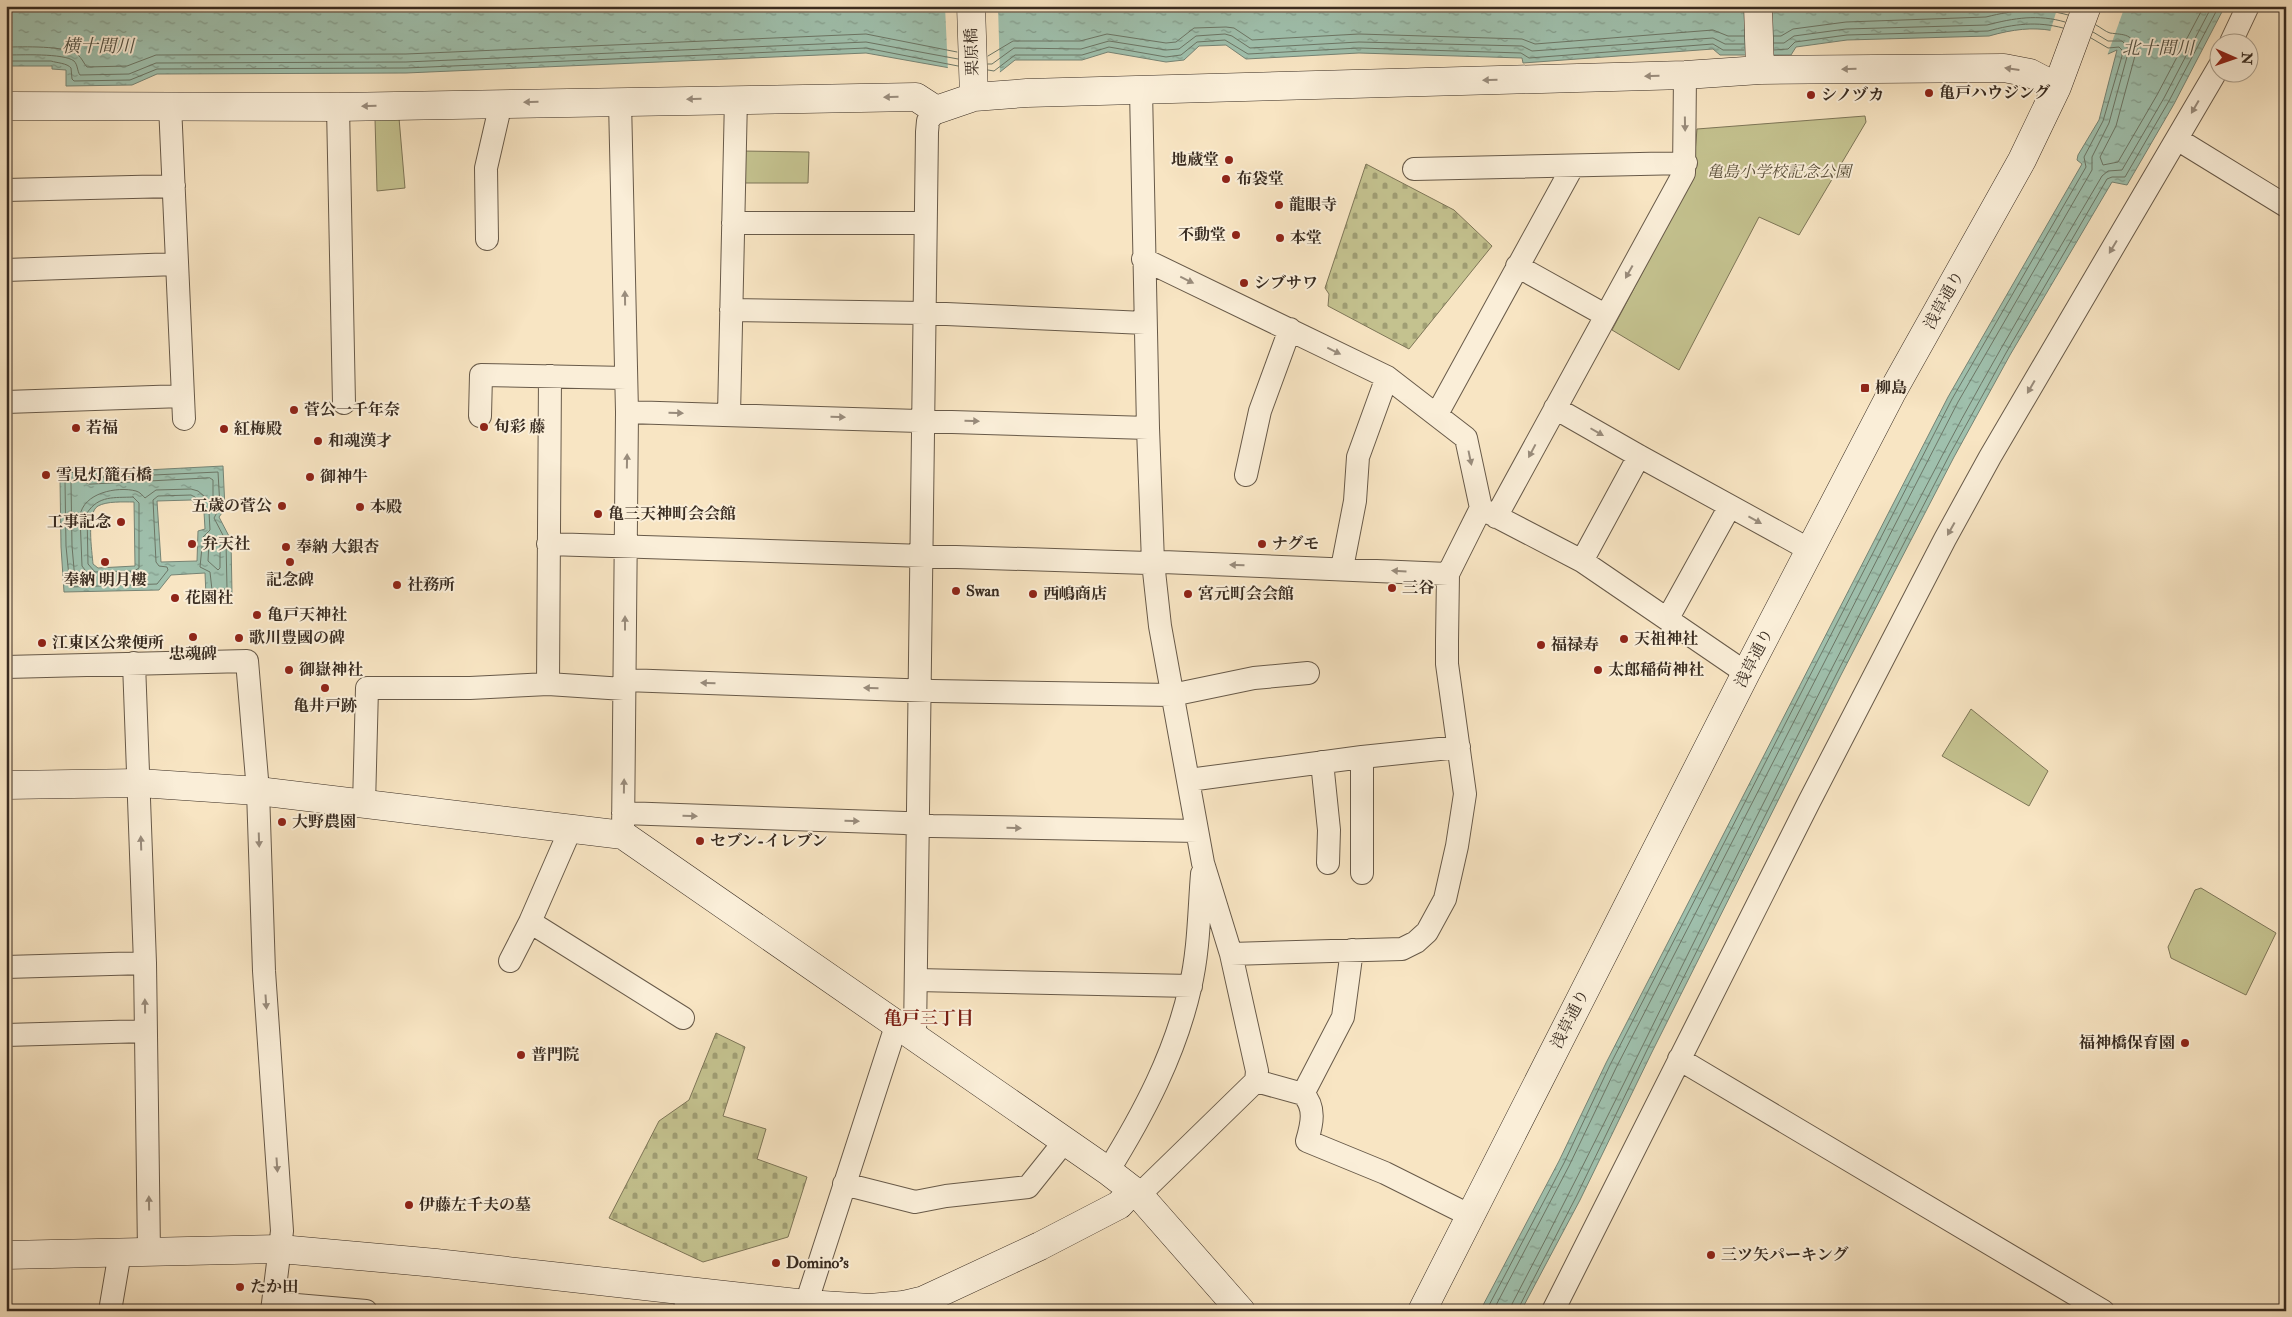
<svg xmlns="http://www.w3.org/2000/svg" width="2292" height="1317" viewBox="0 0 2292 1317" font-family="'IM FELL Double Pica','Noto Serif JP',serif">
	<defs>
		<pattern id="cemetery-stones" width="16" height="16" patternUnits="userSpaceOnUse" patternTransform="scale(1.25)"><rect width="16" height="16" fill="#c4c28f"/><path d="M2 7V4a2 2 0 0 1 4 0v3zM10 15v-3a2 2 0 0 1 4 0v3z" fill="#a09e74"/></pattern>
		<pattern id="water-ripples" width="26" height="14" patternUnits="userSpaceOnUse" patternTransform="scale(1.25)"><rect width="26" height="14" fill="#9fc0ad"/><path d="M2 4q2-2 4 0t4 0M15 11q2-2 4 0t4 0" fill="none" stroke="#839c8c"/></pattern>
	</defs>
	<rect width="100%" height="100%" fill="#f8e5c3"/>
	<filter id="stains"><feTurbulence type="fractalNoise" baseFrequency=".004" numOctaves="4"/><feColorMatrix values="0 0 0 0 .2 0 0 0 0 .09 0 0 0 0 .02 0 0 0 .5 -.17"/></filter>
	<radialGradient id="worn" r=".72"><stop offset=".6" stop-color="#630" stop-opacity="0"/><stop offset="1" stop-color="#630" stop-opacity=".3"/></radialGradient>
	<!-- green -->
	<path fill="#c4c28f" stroke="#7e7658" d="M 1865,116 L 1866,122 L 1799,235 L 1759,217 L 1679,370 L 1612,330 L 1693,177 L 1697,129 Z
		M 399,118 L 405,188 L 377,191 L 375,119 Z
		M 742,151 L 809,152 L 808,183 L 741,183 Z
		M 1971,709 L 2048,771 L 2029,806 L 1942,756 Z
		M 2201,888 L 2276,933 L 2246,995 L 2171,958 L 2168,947 L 2195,890 Z"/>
	<!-- cemetery -->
	<path fill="url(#cemetery-stones)" stroke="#7e7658" d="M 1366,164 L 1454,210 L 1492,246 L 1409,349 L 1328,306 L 1329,294 L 1325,288 Z
		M 716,1033 L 745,1047 L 723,1116 L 766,1129 L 757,1159 L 807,1177 L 788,1237 L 703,1262 L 609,1218 L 659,1121 L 689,1100 Z"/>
	<!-- water -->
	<path fill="url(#water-ripples)" stroke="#768475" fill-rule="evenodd" d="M 6,6 L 2225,6 L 2174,104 L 2127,185 L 2112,182 L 2010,355 L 1954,457 L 1841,675 L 1652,1052 L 1580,1200 L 1521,1311 L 1480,1311 L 1559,1161 L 1606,1063 L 1948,397 L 2082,164 L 2077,160 L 2078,155 L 2099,120 L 2117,50 L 2108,54 C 2066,29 2038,22 1989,36 L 1847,40 L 1796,47 L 1791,55 L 1720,55 L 1713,49 L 1523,63 L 1522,58 L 1359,53 L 1246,59 L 1226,45 L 1199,46 L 1184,60 L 1166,62 L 1108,52 L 1082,60 L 1015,60 L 995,76 L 866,53 L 406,73 L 157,74 L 132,85 L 66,86 L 66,70 L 52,69 L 52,66 L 6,66 Z
		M 223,466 L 225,509 L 219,517 L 231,540 L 232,594 L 206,596 L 205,573 L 171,575 L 159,590 L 64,592 L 61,547 L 60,479 L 66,469 L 82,467 L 88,473 ZM 191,500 L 204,512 L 205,529 L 198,531 L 197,561 L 161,562 L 157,501 ZM 134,502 L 135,566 L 98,568 L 93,564 C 92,551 86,513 98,506 C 107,501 123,502 134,502 Z"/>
	<!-- pier -->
	<path fill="#f8e5c3" d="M 945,6 L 998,6 L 1000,75 L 997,78 L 948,72 Z
		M 2058,6 L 2125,6 L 2107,56 L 2081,40 L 2050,32 Z"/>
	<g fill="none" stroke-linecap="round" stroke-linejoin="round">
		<!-- shore -->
		<path stroke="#6c7666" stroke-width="1" d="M 2096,25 C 2100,27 2106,32 2110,33 C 2124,35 2134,33 2136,52 L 2116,126 L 2100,157 L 2103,165 L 2118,162 L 2157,95 L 2204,6
			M 1774,36 L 1781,36 L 1793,29 L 1846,22 L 1986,17 C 2014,10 2040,7 2068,15
			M 1774,43 L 1784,43 L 1794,36 L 1846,29 L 1987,25 C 2014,18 2038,14 2065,22
			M 6,47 C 23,47 65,45 78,55 C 82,58 84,64 87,67 L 127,66 L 156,55 L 406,54 L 866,34 L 957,52
			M 1774,50 L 1788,49 L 1795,42 L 1847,35 L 1988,31 C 2014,24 2037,21 2063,28
			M 6,55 C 20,55 64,53 74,61 C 78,65 77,71 80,75 L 129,74 L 156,63 L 406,62 L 866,42 L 958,59
			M 988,56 L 1013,41 L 1080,41 L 1107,34 L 1166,43 L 1176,42 L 1194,28 L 1226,27 L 1234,28 L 1252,40 L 1359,34 L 1522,39 L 1535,44 L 1713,30 L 1728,36 L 1744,36
			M 6,61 L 51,61 C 57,63 67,63 71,68 L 72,79 L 74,81 L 130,80 L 157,69 L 406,68 L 866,48 L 958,66
			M 988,64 L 992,64 L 1014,48 L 1081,49 L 1109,41 L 1166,50 L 1179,49 L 1196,36 L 1225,34 L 1232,36 L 1250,48 L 1359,42 L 1522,46 L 1532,51 L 1713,38 L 1725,44 L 1744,44
			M 988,70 L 994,71 L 1015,55 L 1082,55 L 1109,47 L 1166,57 L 1181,55 L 1197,42 L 1225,40 L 1248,54 L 1359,48 L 1521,53 L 1529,58 L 1713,44 L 1723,50 L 1744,50
			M 79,472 L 89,478 L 218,472 L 220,507 L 214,518 L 226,541 L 227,589 L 212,590 L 210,572 L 200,567 L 203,537 L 210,530 L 209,512 L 195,497 L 191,495 L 158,496 L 153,500 L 156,562 L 159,566 L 167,567 L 168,570 L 157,584 L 70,587 L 66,546 L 65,481 L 69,473 Z
			M 210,478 L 213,480 L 213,499 L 211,502 L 198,491 L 191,489 L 156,490 L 145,498 C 143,496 140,492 136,491 C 117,486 83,493 80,516 L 82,566 L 91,578 L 89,580 L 75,580 L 72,546 L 71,483 L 73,479 L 78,479 L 89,484 Z
			M 133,497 L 139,503 L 139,568 L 134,571 L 95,572 L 88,564 L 87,513 C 99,495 114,498 133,497 Z
			M 215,536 L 220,543 L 220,568 L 218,570 L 208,561 L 209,541 Z
			M 1486,1311 L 1564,1163 L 1610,1065 L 1952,399 L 2086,167 L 2084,157 L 2103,121 L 2122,56 L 2122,50 L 2119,47 L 2108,48 L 2091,38
			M 1493,1311 L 1569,1166 L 1616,1068 L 1958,402 L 2092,170 L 2092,157 L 2109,123 L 2128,53 L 2127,46 L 2122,41 L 2108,41 L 2093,32
			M 1511,1311 L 1512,1304 C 1557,1219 1599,1133 1642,1047 C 1740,848 1840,650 1943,454 C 1993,359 2048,268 2102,176 L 2108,171 L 2122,170 L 2164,98 L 2212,6
			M 1517,1311 L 1576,1197 L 1647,1050 L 1837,673 L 1950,454 L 2006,353 L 2107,179 L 2112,177 L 2125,177 L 2169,101 L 2219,6"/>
		<defs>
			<path id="street" d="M 2231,42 L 2248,6
				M 620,101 L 627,412 L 623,835
				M 170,105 L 184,419
				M 338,107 L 344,403
				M 2177,139 L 2286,206
				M 1414,169 L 1686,163
				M 6,190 L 174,186
				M 733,223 L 925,223
				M 487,239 L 486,168 L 501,103
				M 1143,259 L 1387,377 L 1466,438 L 1481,508 L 1448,574 L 1447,641 L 1447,664 L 1465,794 L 1457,846 L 1445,899 L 1427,932 L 1416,942 L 1402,949 L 1231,954
				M 1517,266 L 1605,315
				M 6,270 L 177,264
				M 731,310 L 924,313 L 1145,323
				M 6,402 L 183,396
				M 1555,408 L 1639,456 L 1810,550
				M 627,412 L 1148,428
				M 1437,414 L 1573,166
				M 729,415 L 736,98
				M 480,416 L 481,375 L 626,378
				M 1246,475 L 1260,411 L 1290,329
				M 1484,510 L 1582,561 L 1746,673
				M 1496,517 L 1684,173 L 1685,75
				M 548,544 L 1148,563 L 1163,562 L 1448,574
				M 1582,561 L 1639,456
				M 1342,568 L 1355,501 L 1358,457 L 1387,377
				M 1668,618 L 1730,506
				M 134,663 L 145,963 L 149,1252
				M 6,667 L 247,661 L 258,791 L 264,971 L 282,1231 L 272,1311
				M 625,680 L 933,691 L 1172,695 L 1254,678 L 1308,673
				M 548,684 L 624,689
				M 1362,757 L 1362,873
				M 1322,762 L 1329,830 L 1328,863
				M 1189,780 L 1362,757 L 1459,747
				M 364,805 L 367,688 L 470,688 L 548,684 L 550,376
				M 623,813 L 905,823 L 932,826 L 1197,831
				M 530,922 L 683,1018
				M 510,961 L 530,922 L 571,828
				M 6,967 L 145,963
				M 917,980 L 1191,986
				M 6,1035 L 146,1031
				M 915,1036 L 927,132 L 928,121 L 936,110
				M 1679,1059 L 2103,1311
				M 1256,1081 L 1303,1094 L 1343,1017 L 1352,950
				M 1303,1094 C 1316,1107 1312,1124 1307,1141 L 1385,1173 L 1471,1216
				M 1108,1171 C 1144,1113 1175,1054 1190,988 C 1199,951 1199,911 1202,874
				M 844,1184 L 915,1202 L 946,1196 L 1028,1187 L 1064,1142
				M 1139,1195 L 1256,1081 L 1257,1071 L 1231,954 L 1203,863 L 1160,626 L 1153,562 L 1148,428 L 1141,90
				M 273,1303 L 366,1311
				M 806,1304 L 897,1023
				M 110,1311 L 120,1252
				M 684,1311 L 691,1291
				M 1553,1311 L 1809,802 L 1945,539 L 1990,457 L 2220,65"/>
			<path id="secondary" d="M 971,6 L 974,97
				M 1758,6 L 1760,70
				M 6,106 L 338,107 L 916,97 L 936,110 L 974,97 L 1027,93 L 1685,75 L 1760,70 L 2004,68 L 2030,73 L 2057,87
				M 6,785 L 139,783 L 258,791 L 623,835 L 1108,1171 L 1139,1195 L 1241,1311
				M 6,1255 L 280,1249 L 436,1263 L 806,1304 L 870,1308 L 903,1305 L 924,1300 L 1040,1246 L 1119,1205 L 1133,1190
				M 1422,1311 L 1746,673 L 1891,394 L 2022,160 L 2057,87 L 2087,6"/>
		</defs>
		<!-- street casing -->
		<use href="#street" stroke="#685a49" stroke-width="24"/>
		<!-- secondary casing -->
		<use href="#secondary" stroke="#382b20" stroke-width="29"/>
		<!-- street -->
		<use href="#street" stroke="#faeed8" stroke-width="22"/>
		<!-- secondary -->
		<use href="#secondary" stroke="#faeed8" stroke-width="28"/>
	</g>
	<!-- one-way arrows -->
	<defs><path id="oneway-solid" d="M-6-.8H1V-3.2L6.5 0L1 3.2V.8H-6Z" transform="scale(1.25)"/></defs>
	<g fill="#998c7c">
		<use href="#oneway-solid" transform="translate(1849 69) rotate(179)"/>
		<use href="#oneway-solid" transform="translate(2012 69) rotate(-172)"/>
		<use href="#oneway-solid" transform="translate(1652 76) rotate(178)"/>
		<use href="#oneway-solid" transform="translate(1490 80) rotate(178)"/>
		<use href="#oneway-solid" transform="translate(891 97) rotate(179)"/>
		<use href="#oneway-solid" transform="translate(694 99) rotate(179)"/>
		<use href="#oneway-solid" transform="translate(531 102) rotate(179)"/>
		<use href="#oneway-solid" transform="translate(369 106) rotate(179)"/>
		<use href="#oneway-solid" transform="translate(2195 107) rotate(120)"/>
		<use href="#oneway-solid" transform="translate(1685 124) rotate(89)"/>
		<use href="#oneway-solid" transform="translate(2113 247) rotate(121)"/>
		<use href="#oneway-solid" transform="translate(1629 272) rotate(119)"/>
		<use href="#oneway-solid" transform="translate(1187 280) rotate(26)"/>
		<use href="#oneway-solid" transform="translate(625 298) rotate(-91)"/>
		<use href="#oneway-solid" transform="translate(1334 351) rotate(26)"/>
		<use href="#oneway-solid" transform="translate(2031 387) rotate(120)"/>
		<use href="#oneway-solid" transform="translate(676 413) rotate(2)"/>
		<use href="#oneway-solid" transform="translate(838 417) rotate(1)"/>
		<use href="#oneway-solid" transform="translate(972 421) rotate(2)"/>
		<use href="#oneway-solid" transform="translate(1597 432) rotate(30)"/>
		<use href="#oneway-solid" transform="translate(1532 451) rotate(118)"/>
		<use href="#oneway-solid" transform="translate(1470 458) rotate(78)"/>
		<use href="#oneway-solid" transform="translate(627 461) rotate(-89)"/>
		<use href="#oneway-solid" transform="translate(1755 520) rotate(29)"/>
		<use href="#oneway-solid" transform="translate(1951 529) rotate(119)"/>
		<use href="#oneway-solid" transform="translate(1237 565) rotate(-178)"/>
		<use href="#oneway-solid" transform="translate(1399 571) rotate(-177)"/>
		<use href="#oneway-solid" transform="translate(625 623) rotate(-90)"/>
		<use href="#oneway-solid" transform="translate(708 683) rotate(-178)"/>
		<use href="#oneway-solid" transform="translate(871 688) rotate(-178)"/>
		<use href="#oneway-solid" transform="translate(624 786) rotate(-89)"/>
		<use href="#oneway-solid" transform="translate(690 816) rotate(2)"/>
		<use href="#oneway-solid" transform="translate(852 821) rotate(2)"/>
		<use href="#oneway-solid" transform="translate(1014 828) rotate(1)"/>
		<use href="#oneway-solid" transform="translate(259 840) rotate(88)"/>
		<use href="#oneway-solid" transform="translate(141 843) rotate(-92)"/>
		<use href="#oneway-solid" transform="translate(266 1002) rotate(86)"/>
		<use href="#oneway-solid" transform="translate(145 1006) rotate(-91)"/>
		<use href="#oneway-solid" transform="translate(277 1165) rotate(86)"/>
		<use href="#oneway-solid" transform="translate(149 1203) rotate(-91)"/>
	</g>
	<!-- markers -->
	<g fill="#8f2418" stroke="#faeed8" stroke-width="2">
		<circle cx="1929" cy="93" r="5"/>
		<circle cx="1811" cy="95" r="5"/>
		<circle cx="1229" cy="160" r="5"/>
		<circle cx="1226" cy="179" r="5"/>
		<circle cx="1279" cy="205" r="5"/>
		<circle cx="1236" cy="235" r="5"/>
		<circle cx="1280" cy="238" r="5"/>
		<circle cx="1244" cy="283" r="5"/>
		<rect x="1860" y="383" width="10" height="10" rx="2.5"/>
		<circle cx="294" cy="410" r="5"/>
		<circle cx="484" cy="427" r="5"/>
		<circle cx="76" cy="428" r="5"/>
		<circle cx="224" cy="429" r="5"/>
		<circle cx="318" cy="441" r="5"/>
		<circle cx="46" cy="475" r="5"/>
		<circle cx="310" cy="477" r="5"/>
		<circle cx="282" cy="506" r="5"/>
		<circle cx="360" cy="507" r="5"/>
		<circle cx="598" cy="514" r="5"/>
		<circle cx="121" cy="522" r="5"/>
		<circle cx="192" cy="544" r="5"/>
		<circle cx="1262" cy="544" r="5"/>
		<circle cx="286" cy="547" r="5"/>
		<circle cx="105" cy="562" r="5"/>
		<circle cx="290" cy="562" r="5"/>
		<circle cx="397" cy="585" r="5"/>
		<circle cx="1392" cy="588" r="5"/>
		<circle cx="956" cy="591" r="5"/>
		<circle cx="1033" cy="594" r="5"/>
		<circle cx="1188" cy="594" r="5"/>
		<circle cx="175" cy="598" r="5"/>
		<circle cx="257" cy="615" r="5"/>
		<circle cx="193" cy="637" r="5"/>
		<circle cx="239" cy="638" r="5"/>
		<circle cx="1624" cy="639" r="5"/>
		<circle cx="42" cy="643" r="5"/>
		<circle cx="1541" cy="645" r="5"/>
		<circle cx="289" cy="670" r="5"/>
		<circle cx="1598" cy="670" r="5"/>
		<circle cx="325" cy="688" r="5"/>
		<circle cx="282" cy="822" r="5"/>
		<circle cx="700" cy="841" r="5"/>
		<circle cx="2185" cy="1043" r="5"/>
		<circle cx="521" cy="1055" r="5"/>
		<circle cx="409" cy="1205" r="5"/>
		<circle cx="1711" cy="1255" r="5"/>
		<circle cx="776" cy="1263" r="5"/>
		<circle cx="240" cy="1287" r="5"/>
	</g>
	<g text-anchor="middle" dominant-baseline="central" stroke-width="4" stroke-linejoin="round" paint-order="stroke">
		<!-- street labels -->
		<g font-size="16" fill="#382b20" stroke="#faeed8">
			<text transform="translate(972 52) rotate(-92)">栗原橋</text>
			<text transform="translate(1944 300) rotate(-61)">浅草通り</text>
			<text transform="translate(1754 658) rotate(-63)">浅草通り</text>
			<text transform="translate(1570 1019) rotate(-63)">浅草通り</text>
		</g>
		<!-- poi labels -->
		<g font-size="16" font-weight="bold" fill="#382b20" stroke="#faeed8" text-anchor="start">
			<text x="1939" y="93">亀戸ハウジング</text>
			<text x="1821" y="95">シノヅカ</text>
			<text x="1219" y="160" text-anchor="end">地蔵堂</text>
			<text x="1236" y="179">布袋堂</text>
			<text x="1289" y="205">龍眼寺</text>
			<text x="1226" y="235" text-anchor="end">不動堂</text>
			<text x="1290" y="238">本堂</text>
			<text x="1254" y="283">シブサワ</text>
			<text x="1875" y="388">柳島</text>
			<text x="304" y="410">菅公一千年奈</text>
			<text x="494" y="427">旬彩 藤</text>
			<text x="86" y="428">若福</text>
			<text x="234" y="429">紅梅殿</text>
			<text x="328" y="441">和魂漢才</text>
			<text x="56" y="475">雪見灯籠石橋</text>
			<text x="320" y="477">御神牛</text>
			<text x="272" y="506" text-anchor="end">五歳の菅公</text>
			<text x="370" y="507">本殿</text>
			<text x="608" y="514">亀三天神町会会館</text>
			<text x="111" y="522" text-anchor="end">工事記念</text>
			<text x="202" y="544">弁天社</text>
			<text x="1272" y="544">ナグモ</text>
			<text x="296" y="547">奉納 大銀杏</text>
			<text x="105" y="580" text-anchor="middle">奉納 明月樓</text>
			<text x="290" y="580" text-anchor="middle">記念碑</text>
			<text x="407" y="585">社務所</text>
			<text x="1402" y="588">三谷</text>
			<text x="966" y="591">Swan</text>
			<text x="1043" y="594">西嶋商店</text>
			<text x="1198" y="594">宮元町会会館</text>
			<text x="185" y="598">花園社</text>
			<text x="267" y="615">亀戸天神社</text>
			<text x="249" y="638">歌川豊國の碑</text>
			<text x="1634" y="639">天祖神社</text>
			<text x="52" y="643">江東区公衆便所</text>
			<text x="1551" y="645">福禄寿</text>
			<text x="193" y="654" text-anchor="middle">忠魂碑</text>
			<text x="299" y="670">御嶽神社</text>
			<text x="1608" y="670">太郎稲荷神社</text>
			<text x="325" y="706" text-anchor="middle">亀井戸跡</text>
			<text x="292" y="822">大野農園</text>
			<text x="710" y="841">セブン-イレブン</text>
			<text x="2175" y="1043" text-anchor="end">福神橋保育園</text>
			<text x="531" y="1055">普門院</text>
			<text x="419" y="1205">伊藤左千夫の墓</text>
			<text x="1721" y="1255">三ツ矢パーキング</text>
			<text x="786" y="1263">Domino's</text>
			<text x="250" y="1287">たか田</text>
		</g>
		<!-- park labels -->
		<g font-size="16" font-style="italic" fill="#5b513c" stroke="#faeed8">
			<text x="1779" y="172">亀島小学校記念公園</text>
		</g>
		<!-- water labels -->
		<g font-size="18" font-style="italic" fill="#525043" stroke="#faeed8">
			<text x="98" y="46">横十間川</text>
			<text x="2158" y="48">北十間川</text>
		</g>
		<!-- neighbourhood labels -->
		<g font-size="18" font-weight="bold" fill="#7a1f14" stroke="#faeed8">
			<text x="929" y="1018">亀戸三丁目</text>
		</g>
	</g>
	<!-- margin -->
	<rect width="2292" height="1317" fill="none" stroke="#f8e5c3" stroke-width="25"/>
	<rect x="8" y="8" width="2277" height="1302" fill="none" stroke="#382b20" stroke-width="2.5"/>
	<rect x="12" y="12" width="2267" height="1292" fill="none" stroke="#382b20"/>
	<!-- north arrow -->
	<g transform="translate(2234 58) rotate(92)"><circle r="24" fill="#faeed8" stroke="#aca08e"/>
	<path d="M0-4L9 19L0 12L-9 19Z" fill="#8f2418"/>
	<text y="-8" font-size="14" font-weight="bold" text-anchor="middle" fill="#382b20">N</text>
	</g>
	<rect width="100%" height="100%" filter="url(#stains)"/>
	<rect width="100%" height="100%" fill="url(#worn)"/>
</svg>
